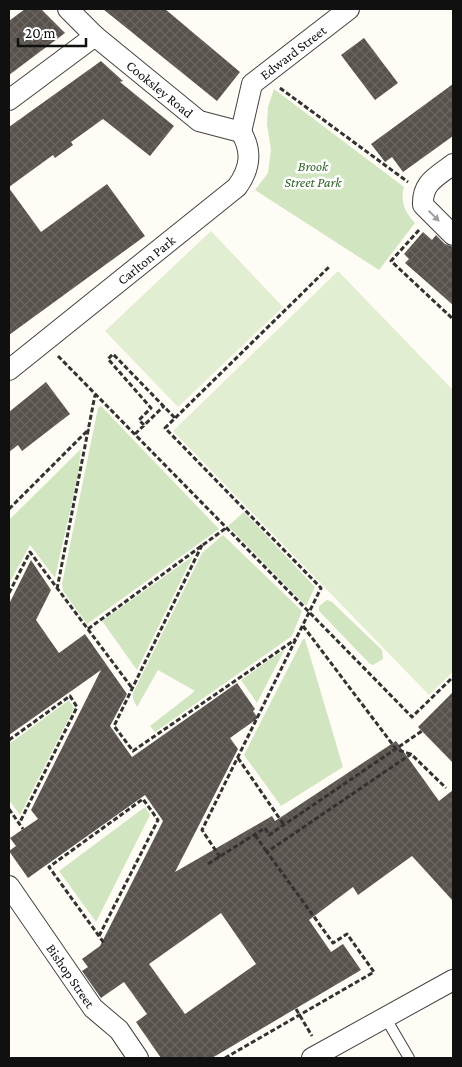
<svg xmlns="http://www.w3.org/2000/svg" width="462" height="1067" viewBox="0 0 462 1067" font-family="'Crimson Pro',serif">
	<defs>
		<pattern id="building-cross-hatch" width="8" height="8" patternUnits="userSpaceOnUse" patternTransform="scale(1.25)"><rect width="8" height="8" fill="#58524d"/><path d="M0 0l8 8M0 8l8-8" fill="none" stroke="#6b6662"/></pattern>
	</defs>
	<rect width="100%" height="100%" fill="#fefcf4"/>
	<!-- grass -->
	<path fill="#d1e6c0" d="M 274,89 L 404,187 C 400,202 405,212 415,223 L 379,270 L 255,190 L 268,173 L 271,150 L 267,124 L 268,107 Z
		M 101,406 L 219,529 L 87,624 L 63,591 L 62,584 L 98,408 Z
		M 81,449 L 78,475 L 55,578 L 30,545 L 9,584 L 9,520 Z
		M 244,512 L 315,587 L 306,606 L 228,526 Z
		M 223,535 L 302,611 L 292,636 L 155,732 L 150,726 L 195,691 L 158,670 L 137,707 L 133,699 L 133,693 L 202,553 Z
		M 193,556 L 137,670 L 102,621 Z
		M 327,600 L 332,602 L 382,650 L 383,659 L 373,665 L 370,664 L 319,611 L 319,606 Z
		M 303,639 L 305,639 L 343,767 L 281,806 L 244,755 Z
		M 285,649 L 257,703 L 241,680 Z
		M 69,700 L 74,708 L 20,815 L 9,800 L 9,744 Z
		M 145,807 L 150,815 L 96,922 L 59,871 Z"/>
	<!-- pitch -->
	<path fill="#e2eed1" d="M 211,231 L 283,307 L 178,407 L 105,331 Z
		M 338,271 L 453,390 L 453,672 L 429,695 L 173,431 Z"/>
	<!-- building -->
	<path fill="url(#building-cross-hatch)" fill-rule="evenodd" d="M 25,9 L 41,9 L 65,33 L 9,75 L 9,21 Z
		M 103,9 L 165,9 L 240,72 L 217,101 Z
		M 364,38 L 398,83 L 375,100 L 341,55 Z
		M 101,61 L 123,81 L 120,82 L 174,126 L 150,156 L 103,119 L 71,142 L 73,145 L 55,158 L 53,155 L 9,187 L 9,127 Z
		M 453,84 L 453,136 L 403,172 L 392,157 L 385,162 L 371,144 Z
		M 107,184 L 145,236 L 9,335 L 9,188 L 41,232 Z
		M 423,232 L 432,240 L 436,235 L 445,244 L 453,247 L 453,305 L 405,263 L 409,259 L 404,254 Z
		M 46,382 L 70,414 L 22,451 L 18,445 L 9,452 L 9,412 Z
		M 31,560 L 51,590 L 36,620 L 59,653 L 85,634 L 127,694 L 110,726 L 132,757 L 237,683 L 255,709 L 253,711 L 258,718 L 230,738 L 238,749 L 175,872 L 272,816 L 275,821 L 396,741 L 439,801 L 453,790 L 453,901 L 412,856 L 358,895 L 353,887 L 309,920 L 331,952 L 343,944 L 361,970 L 212,1058 L 161,1058 L 136,1022 L 147,1014 L 124,982 L 101,998 L 82,971 L 88,967 L 82,959 L 100,946 L 163,821 L 145,795 L 28,878 L 9,851 L 16,846 L 10,838 L 38,819 L 31,810 L 101,670 L 9,735 L 9,604 ZM 221,913 L 256,964 L 185,1014 L 149,964 Z
		M 453,692 L 453,763 L 418,727 Z"/>
	<g fill="none" stroke-linecap="round" stroke-linejoin="round">
		<defs>
			<path id="service" d="M 385,1017 L 409,1058"/>
			<g id="minor">
				<path id="s1" d="M 68,9 L 95,36 L 199,121 L 241,132"/>
				<path d="M 9,100 L 95,36"/>
				<path id="s2" d="M 241,132 L 252,84 L 349,9"/>
				<path d="M 453,164 C 437,177 422,182 423,205 L 453,235"/>
				<path id="s3" d="M 9,370 L 237,187 C 250,169 253,152 241,132"/>
				<path id="s4" d="M 9,886 L 93,1008 L 119,1030 L 138,1058"/>
				<path d="M 312,1058 L 453,980"/>
			</g>
		</defs>
		<!-- service casing -->
		<use href="#service" stroke="#434343" stroke-width="12"/>
		<!-- minor casing -->
		<use href="#minor" stroke="#434343" stroke-width="22"/>
		<!-- path -->
		<path stroke="#323232" stroke-width="3" stroke-dasharray="5 2.5" stroke-linecap="butt" d="M 280,88 L 408,182
			M 419,230 L 391,261 L 453,319
			M 58,356 L 412,717 L 453,677
			M 144,425 L 139,420 L 151,408 L 108,359 L 113,354 L 175,418
			M 135,434 L 164,406
			M 9,509 L 89,429
			M 202,545 L 114,726 L 133,751 L 296,639
			M 57,589 L 95,395
			M 9,593 L 30,552 L 132,688
			M 303,626 L 396,749 L 410,754
			M 88,629 L 226,528
			M 9,740 L 70,696 L 77,707 L 19,824
			M 238,758 L 284,825
			M 9,809 L 23,829
			M 255,835 L 267,852
			M 220,857 L 202,830 L 321,588 L 165,428 L 329,267
			M 208,864 L 265,828 L 269,835 L 422,731
			M 99,936 L 158,820 L 143,799 L 49,867 L 104,943
			M 296,1009 L 312,1036
			M 225,1058 L 374,972 L 347,934 L 333,943 L 267,852 L 411,754 L 446,788"/>
		<!-- service -->
		<use href="#service" stroke="#fff" stroke-width="10"/>
		<!-- minor -->
		<use href="#minor" stroke="#fff" stroke-width="20"/>
	</g>
	<!-- one-way arrows -->
	<defs><path id="oneway-solid" d="M-6-.8H1V-3.2L6.5 0L1 3.2V.8H-6Z" transform="scale(1.25)"/></defs>
	<use fill="#9f9f9f" href="#oneway-solid" transform="translate(434 216) rotate(45)"/>
	<g text-anchor="middle" dominant-baseline="central" stroke-width="5" stroke-linejoin="round" paint-order="stroke">
		<!-- street labels -->
		<g font-size="14" fill="#101010" stroke="#fff">
			<text stroke="none"><textPath href="#s2" startOffset="101">Edward Street</textPath></text>
			<text stroke="none"><textPath href="#s1" startOffset="122">Cooksley Road</textPath></text>
			<text stroke="none"><textPath href="#s3" startOffset="176">Carlton Park</textPath></text>
			<text stroke="none"><textPath href="#s4" startOffset="109">Bishop Street</textPath></text>
		</g>
		<!-- park labels -->
		<g font-size="14" font-style="italic" fill="#2f6226" stroke="#fff">
			<text x="313" y="166">Brook<tspan x="313" dy="16">Street Park</tspan></text>
		</g>
	</g>
	<!-- border -->
	<rect width="462" height="1067" fill="none" stroke="#101010" stroke-width="20"/>
	<!-- scale -->
	<path d="M18 38v8h68v-8" fill="none" stroke="#101010" stroke-width="2.5"/>
	<text x="25" y="38" font-size="15" fill="#101010" stroke="#ffffff" stroke-width="4" paint-order="stroke">20 m</text>
</svg>
